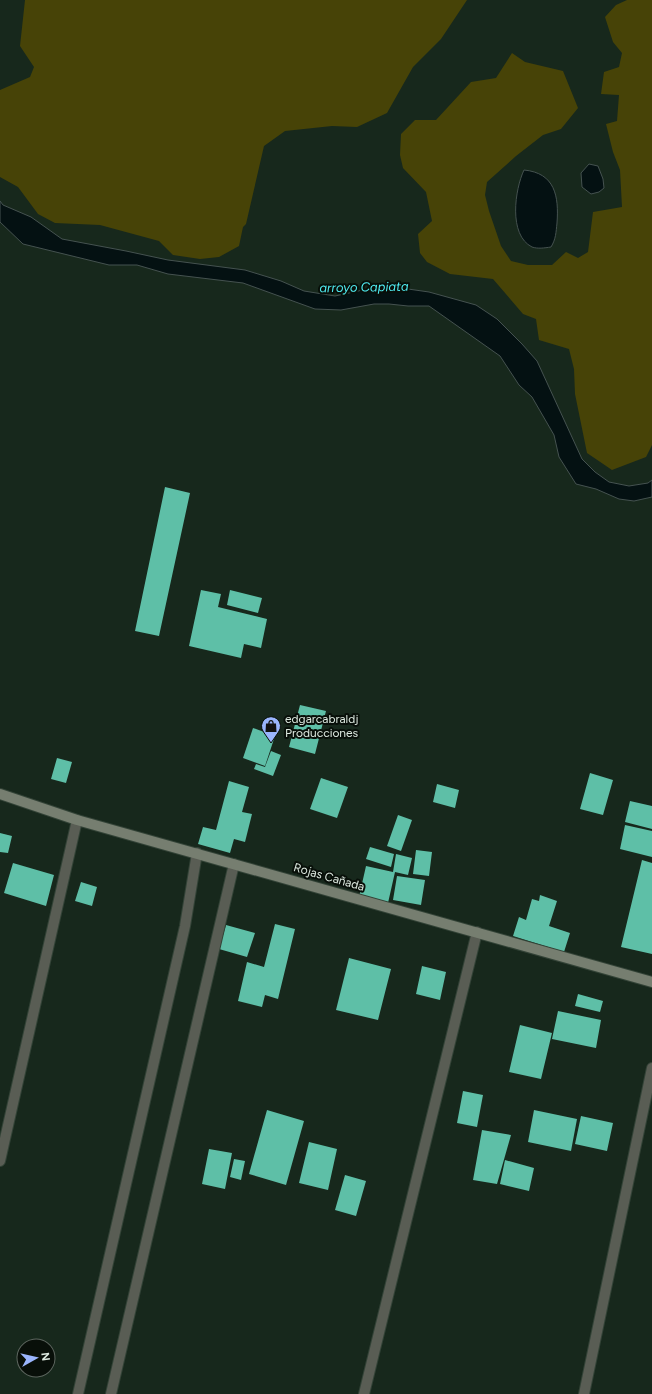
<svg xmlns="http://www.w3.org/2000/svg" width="652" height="1394" viewBox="0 0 652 1394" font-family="Figtree,sans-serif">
	<rect width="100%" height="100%" fill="#17281c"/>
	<!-- green -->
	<path fill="#474307" d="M 25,0 L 467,0 L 441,39 L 413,67 L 387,113 L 357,127 L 332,126 L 285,131 L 264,146 L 246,224 L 243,227 L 239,246 L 219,257 L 200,259 L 173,255 L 159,241 L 100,225 L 55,223 L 38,214 L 18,187 L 0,177 L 0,90 L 30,77 L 34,67 L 20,46 Z
		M 627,0 L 652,0 L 652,445 L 646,457 L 612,470 L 587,453 L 575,394 L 574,369 L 569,349 L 539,340 L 536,319 L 523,314 L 493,279 L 450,274 L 427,262 L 420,253 L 418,234 L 432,221 L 426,192 L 403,168 L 400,155 L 401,134 L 415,120 L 436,120 L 471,82 L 496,78 L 512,53 L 525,62 L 563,71 L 578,108 L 561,129 L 543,135 L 516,156 L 487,182 L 485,195 L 489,211 L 501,246 L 511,261 L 528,265 L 552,265 L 566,252 L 578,258 L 588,252 L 593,212 L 622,207 L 620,170 L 613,152 L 606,124 L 617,121 L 619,95 L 601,94 L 604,72 L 619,67 L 622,53 L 613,42 L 605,17 L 616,5 Z"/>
	<!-- water -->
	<path fill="#041112" stroke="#455250" d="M 589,164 L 598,166 L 603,179 L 604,188 L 599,192 L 591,194 L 582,187 L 581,173 Z
		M 524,170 C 555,173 559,196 557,223 C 556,232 556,239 551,247 C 544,248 538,249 532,247 C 508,235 515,189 524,170 Z
		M 0,201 L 3,205 L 31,217 L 62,239 L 126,251 L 168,260 L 245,270 L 281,281 L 304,291 L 335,296 L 372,288 L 408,289 L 429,292 L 476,305 L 497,319 L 522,344 L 537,361 L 582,459 L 595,472 L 609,482 L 629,486 L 648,483 L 652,480 L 652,497 L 634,501 L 619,499 L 596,489 L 576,484 L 559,457 L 554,435 L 532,397 L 519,385 L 500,356 L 429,306 L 408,306 L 389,304 L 374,304 L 341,310 L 315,309 L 243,283 L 168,274 L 137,265 L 109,265 L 23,244 L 0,222 Z"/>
	<!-- building -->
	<path fill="#5ebfa7" d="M 165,487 L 190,493 L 159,636 L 135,631 Z
		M 201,590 L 221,594 L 218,607 L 267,619 L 261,648 L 244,644 L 241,658 L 189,646 Z
		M 230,590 L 262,598 L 258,613 L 227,605 Z
		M 300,705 L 326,711 L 315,754 L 289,747 Z
		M 253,728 L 275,736 L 265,766 L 243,758 Z
		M 271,751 L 281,755 L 273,776 L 254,769 L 256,764 L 265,767 Z
		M 57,758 L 72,762 L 66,783 L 51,779 Z
		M 590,773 L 613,780 L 603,815 L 580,809 Z
		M 321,778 L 348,787 L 337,818 L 310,809 Z
		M 229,781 L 249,787 L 242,812 L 252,814 L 245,842 L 234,839 L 230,853 L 198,844 L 203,827 L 216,830 Z
		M 437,784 L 459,790 L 455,808 L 433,802 Z
		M 630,801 L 652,806 L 652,829 L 625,822 Z
		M 398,815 L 412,820 L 401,851 L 387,846 Z
		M 625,825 L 652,831 L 652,857 L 620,849 Z
		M 0,833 L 12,836 L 8,853 L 0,852 Z
		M 370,847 L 394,854 L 391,867 L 366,859 Z
		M 416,850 L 432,852 L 429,876 L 413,874 Z
		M 396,854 L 412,858 L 408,875 L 395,872 L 388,903 L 359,897 L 366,866 L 393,872 Z
		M 642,860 L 652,863 L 652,954 L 621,947 Z
		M 13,863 L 54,875 L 46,906 L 4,893 Z
		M 397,876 L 425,880 L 421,905 L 393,900 Z
		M 81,882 L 97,887 L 92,906 L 75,901 Z
		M 540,895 L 557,901 L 549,926 L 570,933 L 564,952 L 513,936 L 519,917 L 526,920 L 532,899 L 539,901 Z
		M 275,924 L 295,929 L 278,999 L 265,995 L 262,1007 L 238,1001 L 247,962 L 264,967 Z
		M 226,925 L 255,933 L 247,957 L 219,949 Z
		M 349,958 L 391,969 L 378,1020 L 336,1010 Z
		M 422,966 L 446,972 L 440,1000 L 416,994 Z
		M 578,994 L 603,1001 L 600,1012 L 575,1006 Z
		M 558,1011 L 601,1020 L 596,1048 L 552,1039 Z
		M 520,1025 L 552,1033 L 541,1079 L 509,1072 Z
		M 463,1091 L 483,1095 L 477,1127 L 457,1123 Z
		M 267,1110 L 304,1121 L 286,1185 L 249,1174 Z
		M 534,1110 L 577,1119 L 571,1151 L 528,1142 Z
		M 581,1116 L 613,1123 L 607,1151 L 575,1144 Z
		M 482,1130 L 511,1135 L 497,1184 L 473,1180 Z
		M 309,1142 L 337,1149 L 328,1190 L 299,1183 Z
		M 209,1149 L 232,1153 L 225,1189 L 202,1184 Z
		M 234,1159 L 245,1161 L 241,1180 L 230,1177 Z
		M 505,1160 L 534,1168 L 529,1191 L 500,1184 Z
		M 345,1175 L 366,1181 L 356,1216 L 335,1210 Z"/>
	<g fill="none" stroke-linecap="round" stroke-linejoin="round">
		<defs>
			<path id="minor" d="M 0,1161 L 77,820
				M 78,1394 L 185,926 L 197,853
				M 111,1394 L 234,864
				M 364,1394 L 477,932
				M 584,1394 L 652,1068"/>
			<path id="secondary" d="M 0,794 L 77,820 L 652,982"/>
		</defs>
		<!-- minor casing -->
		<use href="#minor" stroke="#334337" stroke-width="12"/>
		<!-- secondary casing -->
		<use href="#secondary" stroke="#334337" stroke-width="12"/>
		<!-- minor -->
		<use href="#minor" stroke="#595d54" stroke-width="10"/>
		<!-- secondary -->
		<use href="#secondary" stroke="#767e70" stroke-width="10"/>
	</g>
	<!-- icons -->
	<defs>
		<symbol id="shop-pin" viewBox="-11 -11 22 30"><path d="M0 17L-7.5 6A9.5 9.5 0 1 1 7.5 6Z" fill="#9ab5fd" stroke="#080f09"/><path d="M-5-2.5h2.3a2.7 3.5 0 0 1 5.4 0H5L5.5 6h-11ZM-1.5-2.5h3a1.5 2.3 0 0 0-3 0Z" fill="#111"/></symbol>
	</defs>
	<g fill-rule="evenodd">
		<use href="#shop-pin" x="260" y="715" width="22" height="30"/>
	</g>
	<g text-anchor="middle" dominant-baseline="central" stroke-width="4" stroke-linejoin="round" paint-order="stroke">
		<!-- poi labels -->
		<g font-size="12" fill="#dce8df" stroke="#080f09" text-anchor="start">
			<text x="285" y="719">edgarcabraldj<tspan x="285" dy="14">Producciones</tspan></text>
		</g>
		<!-- street labels -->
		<g font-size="12" fill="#dce8df" stroke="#080f09">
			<text transform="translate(329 877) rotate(16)">Rojas Cañada</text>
		</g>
		<!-- water labels -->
		<g font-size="13" font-style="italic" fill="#51eef4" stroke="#080f09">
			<text transform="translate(364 287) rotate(-1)">arroyo Capiata</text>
		</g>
	</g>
	<!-- north arrow -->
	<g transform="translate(36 1358) rotate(82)"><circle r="19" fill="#080f09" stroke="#5d665f"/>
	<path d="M0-3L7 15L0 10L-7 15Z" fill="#9ab5fd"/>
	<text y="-6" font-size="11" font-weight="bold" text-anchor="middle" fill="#dce8df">N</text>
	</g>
</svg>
